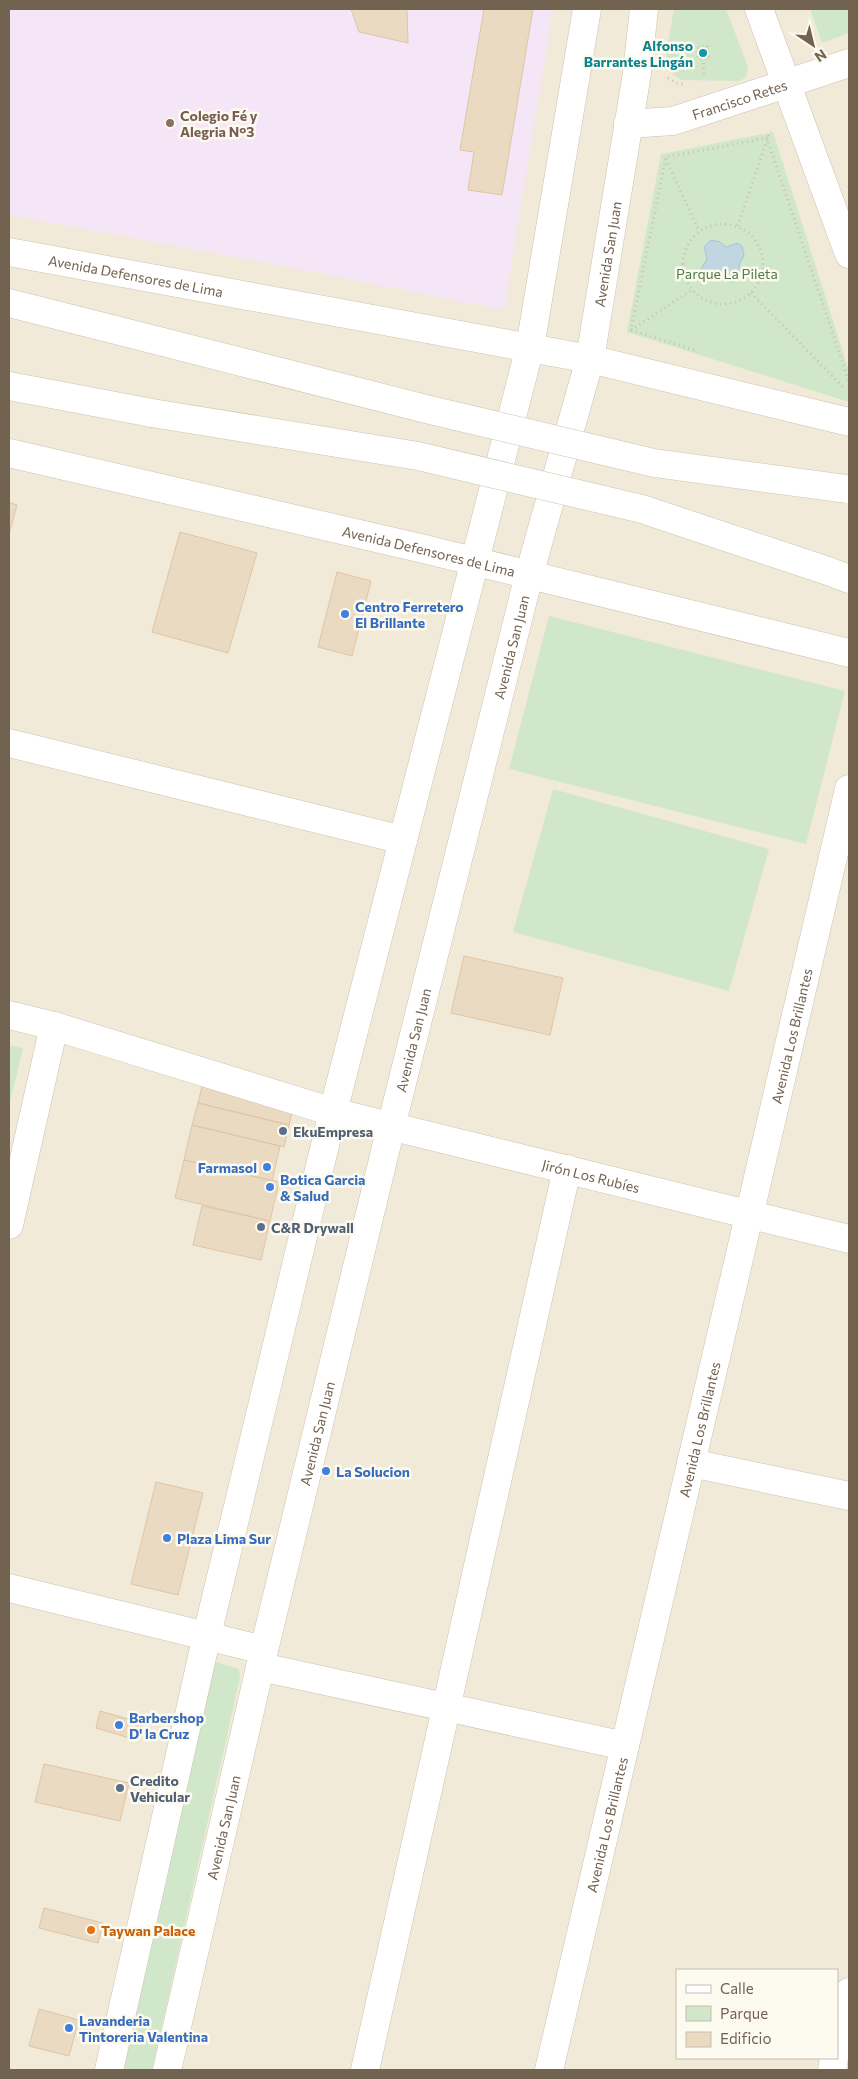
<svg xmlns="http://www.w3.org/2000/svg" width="858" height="2079" viewBox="0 0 858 2079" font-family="Commissioner,sans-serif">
	<rect width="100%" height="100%" fill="#faf7ea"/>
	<!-- residential -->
	<path fill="#f1ead9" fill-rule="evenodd" d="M 9,9 L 849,9 L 849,2070 L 9,2070 ZM 677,1970 L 837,1970 L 837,2058 L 677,2058 Z"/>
	<!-- education -->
	<path fill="#f4e6f7" d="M 9,9 L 553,9 L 504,310 L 304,270 L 9,215 Z"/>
	<!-- green -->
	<path fill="#d0e7c9" d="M 674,9 L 726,9 L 748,67 L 746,77 L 740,81 L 681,80 L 669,71 L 666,54 Z
		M 810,9 L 849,9 L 849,33 L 822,43 Z
		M 773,132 L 849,371 L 849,402 L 627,332 L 661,154 Z
		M 549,616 L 845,691 L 806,844 L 509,769 Z
		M 553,789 L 769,849 L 729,991 L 513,932 Z
		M 9,1045 L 23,1048 L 9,1107 Z
		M 213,1661 L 239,1669 L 240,1677 L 152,2070 L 124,2070 L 207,1667 Z"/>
	<!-- water -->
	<path fill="#c0d7e2" stroke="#a7c4d3" d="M 711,240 L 720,242 L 726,247 L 738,243 L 742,246 L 744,255 L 739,265 L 743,273 L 737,281 L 730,282 L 722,275 L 711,281 L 704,278 L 701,269 L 707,259 L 704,247 Z"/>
	<!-- building -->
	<path fill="#ebdac2" stroke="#dec5a6" d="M 351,9 L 407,9 L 408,43 L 359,32 Z
		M 484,9 L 533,9 L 502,195 L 468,190 L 474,152 L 460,150 Z
		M 9,502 L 17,505 L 9,534 Z
		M 180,532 L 257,553 L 228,653 L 152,632 Z
		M 337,572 L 371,581 L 352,656 L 318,647 Z
		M 464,956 L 563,978 L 550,1035 L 451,1013 Z
		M 203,1082 L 294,1104 L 289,1125 L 198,1103 Z
		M 198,1103 L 289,1125 L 284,1147 L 192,1125 Z
		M 192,1125 L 280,1146 L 272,1181 L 184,1160 Z
		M 184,1160 L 279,1182 L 270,1221 L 175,1198 Z
		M 202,1206 L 270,1221 L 261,1260 L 193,1245 Z
		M 156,1482 L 203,1493 L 178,1595 L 131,1584 Z
		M 100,1711 L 142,1723 L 136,1740 L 96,1728 Z
		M 44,1764 L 129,1783 L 120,1821 L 35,1802 Z
		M 44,1908 L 103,1923 L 98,1943 L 39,1928 Z
		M 39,2009 L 79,2020 L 69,2056 L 29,2046 Z"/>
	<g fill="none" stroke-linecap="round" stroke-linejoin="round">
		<defs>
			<g id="minor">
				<path d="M 759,9 L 849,254"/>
				<path id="s1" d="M 628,124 L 673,121 L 849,63"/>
				<path d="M 9,743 L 403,840"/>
				<path id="s2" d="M 9,1015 L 54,1026 L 333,1112 L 849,1239"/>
				<path d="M 9,1225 L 54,1026"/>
				<path d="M 691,1463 L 849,1496"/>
				<path d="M 9,1588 L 264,1650"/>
				<path d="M 261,1667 L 625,1746"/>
				<path d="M 837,2048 L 849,1992"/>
				<path d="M 365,2070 L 567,1169"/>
				<path id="s3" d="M 549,2070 L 849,789"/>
				<path d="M 832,2070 L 834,2058"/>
			</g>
			<g id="secondary">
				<path id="s4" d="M 9,252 L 590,359 L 849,422"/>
				<path d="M 9,303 L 163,342"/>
				<path d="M 9,386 L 152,413"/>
				<path id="s5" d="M 9,453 L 424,549 L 849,653"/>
				<path d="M 828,571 L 849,579"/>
				<path d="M 109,2070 L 207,1635 L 333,1112 L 530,347 L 587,9"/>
				<path id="s6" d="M 167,2070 L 264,1650 L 391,1127 L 529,575 L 590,359 L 637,73 L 644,9"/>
			</g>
		</defs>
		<!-- minor casing -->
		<use href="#minor" stroke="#ccc1b0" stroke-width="29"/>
		<!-- secondary casing -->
		<use href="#secondary" stroke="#cec2ae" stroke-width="29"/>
		<!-- path -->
		<path stroke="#d2bfa7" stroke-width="3" stroke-dasharray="1 4" stroke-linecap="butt" d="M 707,46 L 709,58 L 698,59 L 697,48 Z
			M 703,58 L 704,78
			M 668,78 L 676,83 L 683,84
			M 666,159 L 699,231
			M683 264a40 40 0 1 1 80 0a40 40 0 1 1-80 0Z
			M 738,226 L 770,131
			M 751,293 L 844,388
			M 631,330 L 692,290
			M 694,350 L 631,330 L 666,157 L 767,138 L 849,382"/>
		<!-- minor -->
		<use href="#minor" stroke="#fff" stroke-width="28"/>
		<!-- secondary -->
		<use href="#secondary" stroke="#fff" stroke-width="28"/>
		<defs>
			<path id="secondary-bridge" d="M 163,342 L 430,410 L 654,463 L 847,489
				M 152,413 L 418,456 L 642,509 L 828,571"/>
		</defs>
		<!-- secondary-bridge casing -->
		<use href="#secondary-bridge" stroke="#cec2ae" stroke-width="29" stroke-linecap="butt"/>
		<!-- secondary-bridge -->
		<use href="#secondary-bridge" stroke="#fff" stroke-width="28"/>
	</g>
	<!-- markers -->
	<circle fill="#0f9aa8" stroke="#fdfaf0" stroke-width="2" cx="703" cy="53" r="5"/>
	<circle fill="#8d6e63" stroke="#fdfaf0" stroke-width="2" cx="170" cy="123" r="5"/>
	<g fill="#3f7fe0" stroke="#fdfaf0" stroke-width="2">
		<circle cx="345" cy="614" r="5"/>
		<circle cx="267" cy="1167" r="5"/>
		<circle cx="270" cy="1187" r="5"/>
		<circle cx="326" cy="1471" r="5"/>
		<circle cx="167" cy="1538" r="5"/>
		<circle cx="119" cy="1725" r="5"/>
		<circle cx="69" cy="2028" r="5"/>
	</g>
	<g fill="#5c6f8a" stroke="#fdfaf0" stroke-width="2">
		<circle cx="283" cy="1131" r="5"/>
		<circle cx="261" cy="1227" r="5"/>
		<circle cx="120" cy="1788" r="5"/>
	</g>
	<circle fill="#e8710a" stroke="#fdfaf0" stroke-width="2" cx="91" cy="1930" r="5"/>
	<g text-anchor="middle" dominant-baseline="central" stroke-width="5" stroke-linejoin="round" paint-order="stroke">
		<!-- culture labels -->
		<g font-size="14" font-weight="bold" fill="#0d838f" stroke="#fdfaf0" text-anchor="end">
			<text x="693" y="45">Alfonso<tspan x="693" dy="16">Barrantes Lingán</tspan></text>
		</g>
		<!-- street labels -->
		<g font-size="14" fill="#726250" stroke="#fdfaf0">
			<text stroke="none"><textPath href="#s1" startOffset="115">Francisco Retes</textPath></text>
			<text stroke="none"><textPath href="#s6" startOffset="1869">Avenida San Juan</textPath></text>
			<text stroke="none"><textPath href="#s4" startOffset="129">Avenida Defensores de Lima</textPath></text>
			<text stroke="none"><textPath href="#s5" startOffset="431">Avenida Defensores de Lima</textPath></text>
			<text stroke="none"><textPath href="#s6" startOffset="1464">Avenida San Juan</textPath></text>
			<text stroke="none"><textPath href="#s3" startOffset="1062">Avenida Los Brillantes</textPath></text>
			<text stroke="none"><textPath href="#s6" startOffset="1059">Avenida San Juan</textPath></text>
			<text stroke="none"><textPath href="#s2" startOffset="604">Jirón Los Rubíes</textPath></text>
			<text stroke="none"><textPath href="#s3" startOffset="658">Avenida Los Brillantes</textPath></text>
			<text stroke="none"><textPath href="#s6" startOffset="654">Avenida San Juan</textPath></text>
			<text stroke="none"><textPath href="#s3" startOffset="252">Avenida Los Brillantes</textPath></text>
			<text stroke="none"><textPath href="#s6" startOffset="249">Avenida San Juan</textPath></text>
		</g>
		<!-- education labels -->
		<g font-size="14" font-weight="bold" fill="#785e54" stroke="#fdfaf0" text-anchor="start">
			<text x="180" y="115">Colegio Fé y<tspan x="180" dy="16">Alegria N°3</tspan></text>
		</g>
		<!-- park labels -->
		<g font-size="14" fill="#527c4c" stroke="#fdfaf0">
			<text x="727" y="273">Parque La Pileta</text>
		</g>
		<!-- shop labels -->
		<g font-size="14" font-weight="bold" fill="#366cbe" stroke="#fdfaf0" text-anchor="start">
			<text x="355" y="606">Centro Ferretero<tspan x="355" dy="16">El Brillante</tspan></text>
			<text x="257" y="1167" text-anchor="end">Farmasol</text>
			<text x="280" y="1179">Botica Garcia<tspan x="280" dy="16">&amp; Salud</tspan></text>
			<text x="336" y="1471">La Solucion</text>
			<text x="177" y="1538">Plaza Lima Sur</text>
			<text x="129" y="1717">Barbershop<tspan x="129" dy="16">D' la Cruz</tspan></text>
			<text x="79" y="2020">Lavanderia<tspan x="79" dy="16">Tintoreria Valentina</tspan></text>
		</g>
		<!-- service labels -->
		<g font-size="14" font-weight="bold" fill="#4e5e75" stroke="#fdfaf0" text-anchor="start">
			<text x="293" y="1131">EkuEmpresa</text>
			<text x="271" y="1227">C&amp;R Drywall</text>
			<text x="130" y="1780">Credito<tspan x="130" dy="16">Vehicular</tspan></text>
		</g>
		<!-- food labels -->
		<g font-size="14" font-weight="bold" fill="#c56008" stroke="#fdfaf0" text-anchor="start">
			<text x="101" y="1930">Taywan Palace</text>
		</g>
	</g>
	<!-- border -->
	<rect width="858" height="2079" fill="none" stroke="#726250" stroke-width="20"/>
	<!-- legend -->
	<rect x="676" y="1969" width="162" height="90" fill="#fdfaf0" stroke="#c5bdb0"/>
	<rect x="686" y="1985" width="25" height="8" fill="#ffffff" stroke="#c5bdb0"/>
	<text x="720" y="1994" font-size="15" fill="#726250">Calle</text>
	<rect x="686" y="2006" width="25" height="15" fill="#d0e7c9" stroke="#c5bdb0"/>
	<text x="720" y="2019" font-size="15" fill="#726250">Parque</text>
	<rect x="686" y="2032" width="25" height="15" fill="#ebdac2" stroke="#c5bdb0"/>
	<text x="720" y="2044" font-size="15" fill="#726250">Edificio</text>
	<!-- north arrow -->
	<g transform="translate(813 45) rotate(145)" stroke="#fdfaf0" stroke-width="4" paint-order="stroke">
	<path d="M0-4L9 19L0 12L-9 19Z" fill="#726250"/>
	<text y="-8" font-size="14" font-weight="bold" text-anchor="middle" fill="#726250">N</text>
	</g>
</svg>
